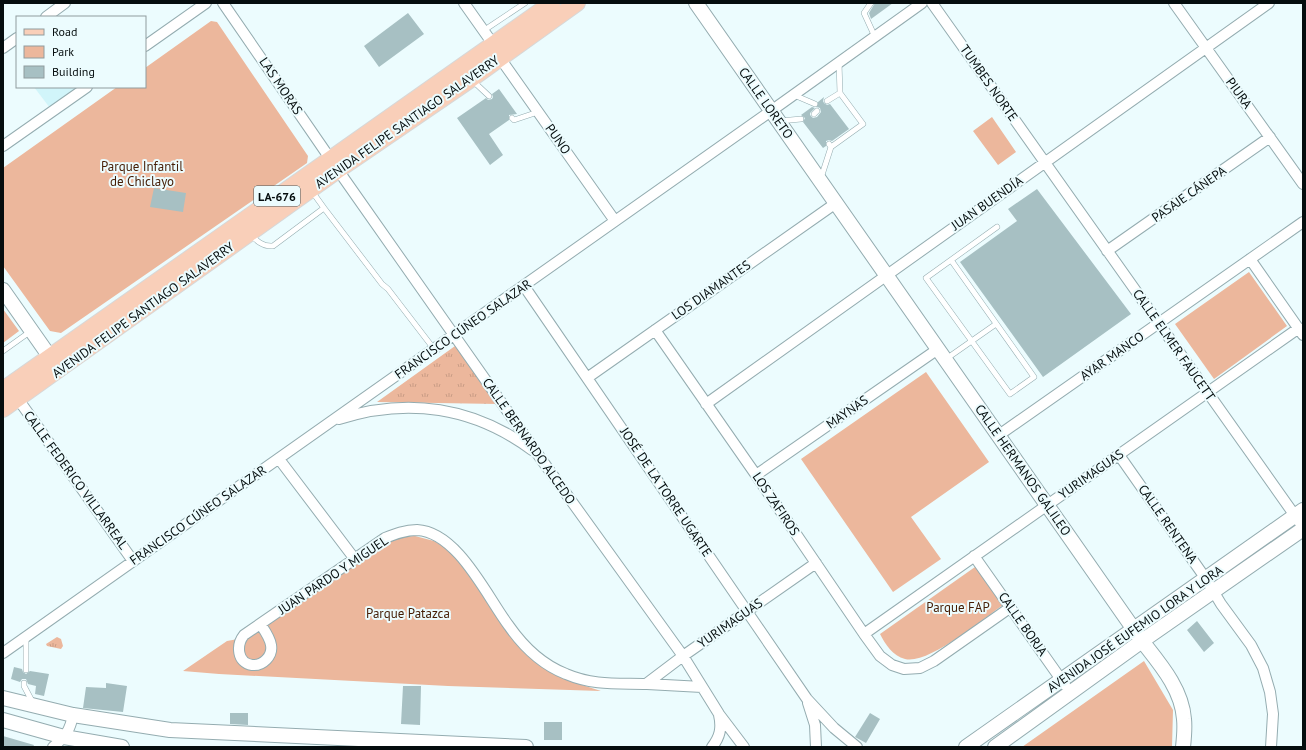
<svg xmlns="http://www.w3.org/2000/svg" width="1306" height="750" viewBox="0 0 1306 750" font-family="'PT Sans',sans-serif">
	<defs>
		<pattern id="grass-tufts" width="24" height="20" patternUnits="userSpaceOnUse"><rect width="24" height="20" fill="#ecb79c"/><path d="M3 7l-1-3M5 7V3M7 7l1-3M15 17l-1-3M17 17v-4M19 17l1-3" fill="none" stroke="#c99c85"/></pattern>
	</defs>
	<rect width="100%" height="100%" fill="#ecfcfe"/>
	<!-- built -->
	<path fill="#d1f5fa" d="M 34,87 L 79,87 L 50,108 Z"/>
	<!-- grass -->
	<path fill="url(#grass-tufts)" d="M 455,346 L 498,404 L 377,402 Z
		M 57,637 L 61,639 L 63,646 L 61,649 L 47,646 L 46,644 Z"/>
	<!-- park -->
	<path fill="#ecb79c" d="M 211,21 L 217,22 L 308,156 L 307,163 L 61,333 L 50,331 L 3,266 L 3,168 L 117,87 L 145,87 L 145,68 Z
		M 992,117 L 1016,152 L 998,165 L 973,131 Z
		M 1249,272 L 1287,326 L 1214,379 L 1175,324 Z
		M 3,309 L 19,331 L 3,343 Z
		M 926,372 L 989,462 L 911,517 L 941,559 L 893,592 L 801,459 Z
		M 415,536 L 434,541 L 449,550 L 459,561 L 506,628 L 532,659 L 579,684 L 601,691 L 448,686 L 219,674 L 183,671 L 227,641 L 249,637 L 382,544 L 400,537 Z
		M 975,567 L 1003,605 C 983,619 928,665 905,659 C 893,656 885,644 880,634 Z
		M 1144,661 L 1173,710 L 1172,747 L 1022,747 Z"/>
	<!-- building -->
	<path fill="#a7c0c3" d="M 875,3 L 893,3 L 871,19 L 869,13 Z
		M 408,13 L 424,34 L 379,67 L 364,46 Z
		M 499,89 L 517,114 L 509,115 L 509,120 L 489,134 L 503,155 L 490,165 L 457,118 L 486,98 L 488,100 L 492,99 L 493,97 L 492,94 Z
		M 824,97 L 823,101 L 824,103 L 827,105 L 830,104 L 849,129 L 832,141 L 829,140 L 826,141 L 826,146 L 823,148 L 803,122 L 805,118 L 801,115 L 812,107 L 815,108 L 810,113 L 810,115 L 813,118 L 817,117 L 821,112 L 820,108 L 817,107 L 818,102 Z
		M 154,188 L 186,193 L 183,212 L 150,207 Z
		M 1037,189 L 1131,314 L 1043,377 L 960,262 L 1017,221 L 1008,209 Z
		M 1197,621 L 1214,643 L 1204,652 L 1187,630 Z
		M 14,667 L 22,669 L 23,672 L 26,674 L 30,671 L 49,674 L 44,696 L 35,694 L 36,686 L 28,684 L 26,679 L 22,679 L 20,682 L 11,679 Z
		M 106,683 L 127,686 L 123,712 L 83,708 L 86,687 L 106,688 Z
		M 403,686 L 421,686 L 420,725 L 401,724 Z
		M 230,713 L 248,713 L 248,725 L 230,724 Z
		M 870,713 L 880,719 L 866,743 L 855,737 Z
		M 544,722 L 562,722 L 562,740 L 544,740 Z
		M 3,736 L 34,745 L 33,747 L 3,747 Z"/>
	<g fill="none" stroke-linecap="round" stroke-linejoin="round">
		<defs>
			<path id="lane" d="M 871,3 L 864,13 L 875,37
				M 483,31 L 525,3
				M 473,81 L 489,96
				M 794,95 L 815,104
				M 827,101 L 840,93 L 839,63
				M 814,114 L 817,111
				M 512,118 L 514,120 L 538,112
				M 780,121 L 801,119
				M 831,147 L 863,124 L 840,93
				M 821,178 L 831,147 L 829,144
				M 324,208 L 382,284 L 388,289 L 434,349
				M 250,234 C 257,241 263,247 273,246 L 324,208 L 311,190
				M 951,260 L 1034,377 L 1010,394 L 926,278 L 997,227
				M 3,351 L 31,331
				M 946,359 L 996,324
				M 26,637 L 26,670
				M 24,683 L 24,686 L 33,703"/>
			<path id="street" d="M 223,3 L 338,170 L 539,456 L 683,656 L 719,714 L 744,747
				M 464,3 L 493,44
				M 932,3 L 1303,527
				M 1174,3 L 1303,184
				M 46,17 L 65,3
				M 145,46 L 206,3
				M 3,48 L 17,38
				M 500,58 L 615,221
				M 3,146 L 87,87
				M 1107,251 L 1270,137
				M 1250,259 L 1303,335
				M 524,286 L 807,699 L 834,728 L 857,747
				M 655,330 L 756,475 L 864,634 L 880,656 L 892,665 L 904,669 L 920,668 L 934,661 L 1011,607
				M 587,378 L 836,203
				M 18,399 L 133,561
				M 706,404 L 1269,3
				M 339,419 C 408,397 474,407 532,450
				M 999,435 L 1303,222
				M 1119,455 L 1206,579 L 1221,604 L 1251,645 L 1263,668 L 1270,692 L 1273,714 L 1271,747
				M 279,459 L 354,558
				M 756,475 L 938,349
				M 974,556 L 1065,685
				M 261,625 C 265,631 270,638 271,645 C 273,656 263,666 252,665 C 237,663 236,645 244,635 L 385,538 C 395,534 405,530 417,530 C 458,532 487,597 509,626 C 523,646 543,665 566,674 C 594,686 619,683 647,684 C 666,685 684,686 702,687
				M 864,634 L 1299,328
				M 3,653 L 771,111 L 922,3
				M 646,684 L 683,656 L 816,563
				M 808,703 L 815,725 L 816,747
				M 53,747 C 65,737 70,731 73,715
				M 712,747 C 720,737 722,728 719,715"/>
			<path id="secondary" d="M 696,3 L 1142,641 C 1160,664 1182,689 1184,719 C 1185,728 1184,738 1183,747
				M 3,290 L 50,357
				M 3,698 L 73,715 L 170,730 L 526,747
				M 3,720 L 64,737 L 122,747
				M 966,747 L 1303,510
				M 995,747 L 1142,641 L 1303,529"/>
			<path id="primary" d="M 3,390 L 552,3
				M 3,409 L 338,170 L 471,79 L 577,3"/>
		</defs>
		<!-- lane casing -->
		<use href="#lane" stroke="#94acb0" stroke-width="6"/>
		<!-- street casing -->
		<use href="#street" stroke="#94acb0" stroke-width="12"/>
		<!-- secondary casing -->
		<use href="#secondary" stroke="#94acb0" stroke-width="16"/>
		<!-- primary casing -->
		<use href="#primary" stroke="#d7d8d8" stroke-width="18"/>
		<!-- lane -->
		<use href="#lane" stroke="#fff" stroke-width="5"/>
		<!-- street -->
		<use href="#street" stroke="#fff" stroke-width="10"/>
		<!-- secondary -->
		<use href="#secondary" stroke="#fff" stroke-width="14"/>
		<!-- primary -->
		<use href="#primary" stroke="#f9cfb9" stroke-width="16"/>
	</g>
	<g text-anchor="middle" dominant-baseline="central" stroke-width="4" stroke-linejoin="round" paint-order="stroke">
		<!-- shield labels -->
		<rect fill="#ecfcfe" stroke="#4a5556" stroke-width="1" x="254" y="186" width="46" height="20" rx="3"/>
		<g font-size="12" font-weight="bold" fill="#050d0e">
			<text x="277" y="196">LA-676</text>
		</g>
		<!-- street labels -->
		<g font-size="13" fill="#050d0e" stroke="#ecfcfe">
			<text transform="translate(989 83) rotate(55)">TUMBES NORTE</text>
			<text transform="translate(281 86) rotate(56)">LAS MORAS</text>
			<text transform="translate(1239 93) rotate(54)">PIURA</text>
			<text transform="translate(766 103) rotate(55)">CALLE LORETO</text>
			<text transform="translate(407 122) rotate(-35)">AVENIDA FELIPE SANTIAGO SALAVERRY</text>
			<text transform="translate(558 139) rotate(55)">PUNO</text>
			<text transform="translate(1189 194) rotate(-35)">PASAJE CÁNEPA</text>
			<text transform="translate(987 203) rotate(-35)">JUAN BUENDÍA</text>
			<text transform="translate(711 290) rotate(-35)">LOS DIAMANTES</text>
			<text transform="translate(143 310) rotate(-36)">AVENIDA FELIPE SANTIAGO SALAVERRY</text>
			<text transform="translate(463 329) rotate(-35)">FRANCISCO CÚNEO SALAZAR</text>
			<text transform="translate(1174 345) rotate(55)">CALLE ELMER FAUCETT</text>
			<text transform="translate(1112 356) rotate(-35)">AYAR MANCO</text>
			<text transform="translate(847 412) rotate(-35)">MAYNAS</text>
			<text transform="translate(529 441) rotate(55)">CALLE BERNARDO ALCEDO</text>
			<text transform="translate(1023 470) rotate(55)">CALLE HERMANOS GALILEO</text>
			<text transform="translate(1091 474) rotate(-35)">YURIMAGUAS</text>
			<text transform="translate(76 480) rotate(54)">CALLE FEDERICO VILLARREAL</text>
			<text transform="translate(666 492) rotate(56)">JOSÉ DE LA TORRE UGARTE</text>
			<text transform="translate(776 504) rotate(56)">LOS ZAFIROS</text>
			<text transform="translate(198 515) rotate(-35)">FRANCISCO CÚNEO SALAZAR</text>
			<text transform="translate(1168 524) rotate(55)">CALLE RENTENA</text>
			<text transform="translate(333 575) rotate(-34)">JUAN PARDO Y MIGUEL</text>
			<text transform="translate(730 623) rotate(-35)">YURIMAGUAS</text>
			<text transform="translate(1023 624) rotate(55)">CALLE BORJA</text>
			<text transform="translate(1135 629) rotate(-35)">AVENIDA JOSÉ EUFEMIO LORA Y LORA</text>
		</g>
		<!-- park labels -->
		<g font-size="13" fill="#451d04" stroke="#ecfcfe">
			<text x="142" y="166">Parque Infantil<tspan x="142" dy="15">de Chiclayo</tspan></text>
			<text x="958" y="607">Parque FAP</text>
			<text x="408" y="613">Parque Patazca</text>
		</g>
	</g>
	<!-- border -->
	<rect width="1306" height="750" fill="none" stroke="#050d0e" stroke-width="8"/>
	<!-- legend -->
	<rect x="16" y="16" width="130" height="72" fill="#ecfcfe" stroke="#909c9e"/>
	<rect x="24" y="29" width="20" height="6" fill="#f9cfb9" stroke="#909c9e"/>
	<text x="52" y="36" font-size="12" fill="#050d0e">Road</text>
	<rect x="24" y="46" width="20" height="12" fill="#ecb79c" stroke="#909c9e"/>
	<text x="52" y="56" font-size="12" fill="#050d0e">Park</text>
	<rect x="24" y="66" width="20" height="12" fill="#a7c0c3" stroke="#909c9e"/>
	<text x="52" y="76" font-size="12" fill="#050d0e">Building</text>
</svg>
